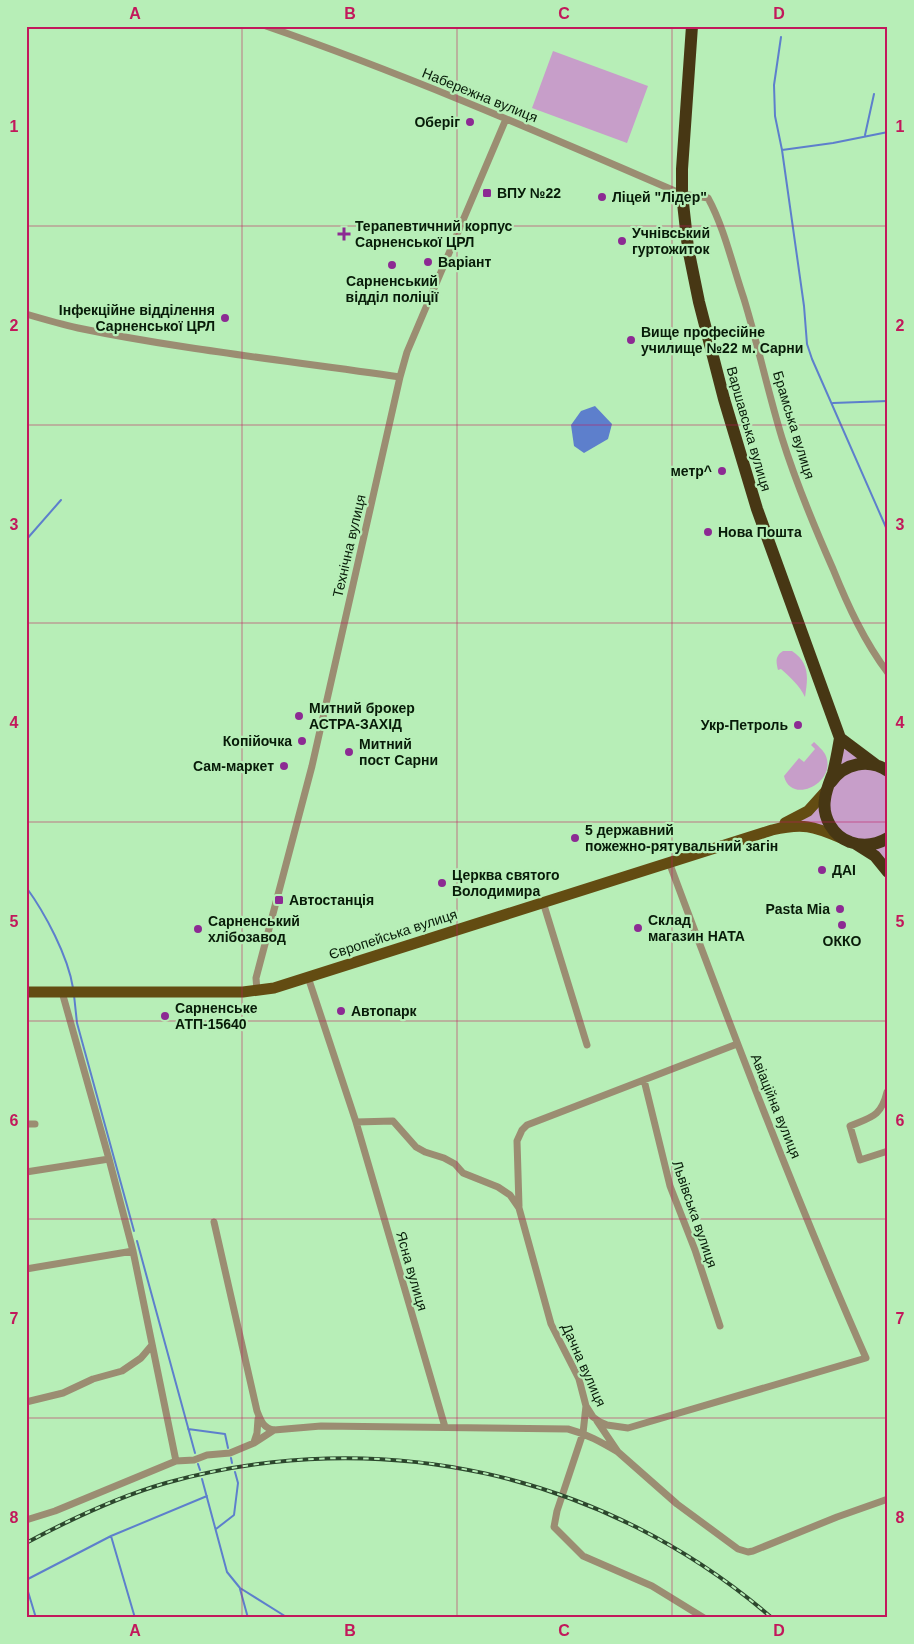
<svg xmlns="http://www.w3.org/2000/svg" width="914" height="1644" viewBox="0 0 914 1644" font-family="Helvetica,sans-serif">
	<rect width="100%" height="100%" fill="#b7eeb7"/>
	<!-- green -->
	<path fill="#c79ec9" d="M 553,51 L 648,86 L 627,143 L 532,108 Z
		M 783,651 L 792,651 C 810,663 808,678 805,697 C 799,685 791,678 781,669 L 778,670 C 776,662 775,656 783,651 Z
		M 840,738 L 888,771 L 888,872 L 875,856 L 803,825 L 799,817 L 815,805 Z
		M 814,742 C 818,746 822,749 825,754 C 839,782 791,806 784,776 L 799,758 L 804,762 L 815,749 L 811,745 Z"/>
	<!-- water -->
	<path fill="#5d7fcc" d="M 595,406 L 612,424 L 608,439 L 584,453 L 574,446 L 571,425 L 581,411 Z"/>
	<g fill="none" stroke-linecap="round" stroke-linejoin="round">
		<!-- stream -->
		<path stroke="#5d7fcc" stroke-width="2" d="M 781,37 L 774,85 L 775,116 L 782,150 L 804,306 L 807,344 L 812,359 L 888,532
			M 865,135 L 874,94
			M 782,150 L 833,143 L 888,132
			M 833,403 L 888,401
			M 26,540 L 61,500
			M 26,887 C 45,913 68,956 73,988
			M 74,995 L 77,1023 L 134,1231
			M 137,1241 L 195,1453
			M 188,1429 L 225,1434 L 228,1448
			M 231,1458 L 232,1463
			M 198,1464 L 200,1470
			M 202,1479 L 227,1572 L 240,1588 L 288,1618
			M 216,1529 L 234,1515 L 238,1483 L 235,1472
			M 111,1536 L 135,1618
			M 26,1580 L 111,1536 L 207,1496
			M 26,1585 L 36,1618
			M 240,1589 L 248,1618"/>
		<!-- street -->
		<path stroke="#9b8d72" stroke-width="7" d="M 266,26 C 408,75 545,135 682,194 L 708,198 C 724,227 733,267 744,299 C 758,345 768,392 782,438 C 796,483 814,526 833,569 C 848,606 864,641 888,673
			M 26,314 C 43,319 60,324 78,328 C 184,350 292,361 400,377
			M 543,902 L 587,1045
			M 308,977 L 356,1122 L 445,1427
			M 257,991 L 256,978 L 312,766 L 400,377 L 407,352 L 506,119
			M 62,992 L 109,1159 L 133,1251 L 176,1461
			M 644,1080 L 670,1186 L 695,1250 L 720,1326
			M 888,1092 L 887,1092 C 881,1117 871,1117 850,1126 L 860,1160 L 888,1151
			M 356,1122 L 393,1121 L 416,1147 L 425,1152 L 444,1158 L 455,1164 L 463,1173 L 498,1187 L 510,1195 L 519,1208 L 551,1324 L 579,1379 L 586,1406 L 593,1417 L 600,1422 L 607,1425 L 628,1428 L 866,1358 C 794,1195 731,1028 669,862
			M 26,1124 L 35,1124
			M 26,1172 L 109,1159
			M 519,1206 L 517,1141 L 522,1130 L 527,1125 L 737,1044
			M 214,1222 L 257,1411 C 261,1421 263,1428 274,1430 L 321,1426 L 568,1429 C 587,1434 601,1442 618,1452
			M 26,1269 L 133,1251
			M 26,1402 L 63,1393 L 93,1379 L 122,1371 L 141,1358 L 152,1345
			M 586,1406 L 583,1433 L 557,1511 L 554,1527 L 583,1556 L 652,1586 L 704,1618
			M 597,1421 L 618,1452 L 677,1504 L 738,1549 L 748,1552 L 753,1551 L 837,1517 L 888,1499
			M 254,1442 L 257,1433 L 258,1419
			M 26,1520 L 55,1511 L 176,1461 L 194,1460 L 207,1455 L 230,1453 L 254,1443 L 274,1430"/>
		<!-- primary -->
		<path stroke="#634c12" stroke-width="11" d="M 785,823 L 808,811 L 826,791
			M 26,992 L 243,992 L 274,988 L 772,830 C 803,823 813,826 841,838"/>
		<!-- highway -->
		<path stroke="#473714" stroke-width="12" d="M 692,26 L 682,169 L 682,194 L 688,248 L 699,302 L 724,399 L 757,509 L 840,738
			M 840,738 C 838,750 836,761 833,773 C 830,781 826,790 825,799 C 822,817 833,836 850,842 C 863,847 876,845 888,838
			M 840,738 L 876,765
			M 831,782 C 844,763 869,758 888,771
			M 856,844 L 875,856 L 888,872"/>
		<defs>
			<path id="rail" d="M 26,1543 C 71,1519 117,1497 166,1483 C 380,1423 604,1473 772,1618"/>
		</defs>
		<!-- rail casing -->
		<use href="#rail" stroke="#2c472d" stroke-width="4"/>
		<!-- rail -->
		<use href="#rail" stroke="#b7eeb7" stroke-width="2" stroke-dasharray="5.5" stroke-linecap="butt"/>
	</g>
	<!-- grid -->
	<path fill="none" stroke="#c2185b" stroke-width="1" stroke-opacity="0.55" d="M 242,26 L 242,1618M 457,26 L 457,1618M 672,26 L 672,1618M 26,226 L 888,226M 26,425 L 888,425M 26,623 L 888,623M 26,822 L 888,822M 26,1021 L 888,1021M 26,1219 L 888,1219M 26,1418 L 888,1418"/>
	<!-- markers -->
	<g fill="#8c2a93" stroke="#b7eeb7" stroke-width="2">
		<circle cx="470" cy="122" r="5"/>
		<rect x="482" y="188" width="10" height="10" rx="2.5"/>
		<circle cx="602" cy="197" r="5"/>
		<path d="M341.5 226.5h5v5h5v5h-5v5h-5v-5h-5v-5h5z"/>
		<circle cx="622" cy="241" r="5"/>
		<circle cx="428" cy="262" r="5"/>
		<circle cx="392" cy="265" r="5"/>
		<circle cx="225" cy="318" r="5"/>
		<circle cx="631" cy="340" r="5"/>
		<circle cx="722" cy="471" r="5"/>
		<circle cx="708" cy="532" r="5"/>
		<circle cx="299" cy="716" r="5"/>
		<circle cx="798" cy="725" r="5"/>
		<circle cx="302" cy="741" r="5"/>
		<circle cx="349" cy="752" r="5"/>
		<circle cx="284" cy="766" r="5"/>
		<circle cx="575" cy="838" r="5"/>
		<circle cx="822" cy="870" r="5"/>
		<circle cx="442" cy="883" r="5"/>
		<rect x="274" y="895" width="10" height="10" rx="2.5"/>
		<circle cx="840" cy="909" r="5"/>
		<circle cx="842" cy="925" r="5"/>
		<circle cx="638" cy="928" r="5"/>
		<circle cx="198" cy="929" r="5"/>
		<circle cx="341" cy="1011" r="5"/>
		<circle cx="165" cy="1016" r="5"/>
	</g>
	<g text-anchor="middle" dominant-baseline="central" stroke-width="4.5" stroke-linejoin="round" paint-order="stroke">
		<!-- street labels -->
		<g font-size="14" fill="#071b08" stroke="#b7eeb7">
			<text transform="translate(480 95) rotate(22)">Набережна вулиця</text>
			<text transform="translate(794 425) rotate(73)">Брамська вулиця</text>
			<text transform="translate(749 429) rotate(74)">Варшавська вулиця</text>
			<text transform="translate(349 546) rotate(-77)">Технічна вулиця</text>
			<text transform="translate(393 934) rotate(-18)">Європейська вулиця</text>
			<text transform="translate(776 1106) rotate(68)">Авіаційна вулиця</text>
			<text transform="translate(695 1214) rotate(71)">Львівська вулиця</text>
			<text transform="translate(412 1271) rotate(74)">Ясна вулиця</text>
			<text transform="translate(584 1365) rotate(66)">Дачна вулиця</text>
		</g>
		<!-- poi labels -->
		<g font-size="14" font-weight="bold" fill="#071b08" stroke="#b7eeb7" text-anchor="start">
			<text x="460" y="122" text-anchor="end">Оберіг</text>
			<text x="497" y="193">ВПУ №22</text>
			<text x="612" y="197">Ліцей "Лідер"</text>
			<text x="355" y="226">Терапевтичний корпус<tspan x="355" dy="16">Сарненської ЦРЛ</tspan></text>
			<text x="632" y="233">Учнівський<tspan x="632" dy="16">гуртожиток</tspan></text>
			<text x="438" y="262">Варіант</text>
			<text x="392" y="281" text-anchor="middle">Сарненський<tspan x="392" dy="16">відділ поліції</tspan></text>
			<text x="215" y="310" text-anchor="end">Інфекційне відділення<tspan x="215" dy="16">Сарненської ЦРЛ</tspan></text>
			<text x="641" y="332">Вище професійне<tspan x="641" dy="16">училище №22 м. Сарни</tspan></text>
			<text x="712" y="471" text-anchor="end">метр^</text>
			<text x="718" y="532">Нова Пошта</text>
			<text x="309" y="708">Митний брокер<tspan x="309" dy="16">АСТРА-ЗАХІД</tspan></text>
			<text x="788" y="725" text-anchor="end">Укр-Петроль</text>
			<text x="292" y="741" text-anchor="end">Копійочка</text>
			<text x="359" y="744">Митний<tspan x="359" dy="16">пост Сарни</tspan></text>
			<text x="274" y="766" text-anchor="end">Сам-маркет</text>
			<text x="585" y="830">5 державний<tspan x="585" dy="16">пожежно-рятувальний загін</tspan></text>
			<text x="832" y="870">ДАІ</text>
			<text x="452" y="875">Церква святого<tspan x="452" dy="16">Володимира</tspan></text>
			<text x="289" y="900">Автостанція</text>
			<text x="830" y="909" text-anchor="end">Pasta Mia</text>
			<text x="648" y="920">Склад<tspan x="648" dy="16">магазин НАТА</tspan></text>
			<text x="208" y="921">Сарненський<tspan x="208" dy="16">хлібозавод</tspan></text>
			<text x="842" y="941" text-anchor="middle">ОККО</text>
			<text x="175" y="1008">Сарненське<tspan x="175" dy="16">АТП-15640</tspan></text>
			<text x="351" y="1011">Автопарк</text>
		</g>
	</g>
	<!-- border -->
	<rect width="914" height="1644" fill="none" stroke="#b7eeb7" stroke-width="55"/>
	<rect x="28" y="28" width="858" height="1588" fill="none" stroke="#c2185b" stroke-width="2"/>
	<g font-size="16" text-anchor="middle" font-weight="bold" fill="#c2185b">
		<text x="135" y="19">A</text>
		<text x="350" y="19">B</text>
		<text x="564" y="19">C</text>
		<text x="779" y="19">D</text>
		<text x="14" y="132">1</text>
		<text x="900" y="132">1</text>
		<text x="14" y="331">2</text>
		<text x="900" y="331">2</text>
		<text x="14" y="530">3</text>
		<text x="900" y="530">3</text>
		<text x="14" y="728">4</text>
		<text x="900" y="728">4</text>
		<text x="14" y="927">5</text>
		<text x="900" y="927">5</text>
		<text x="14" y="1126">6</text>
		<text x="900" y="1126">6</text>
		<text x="14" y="1324">7</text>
		<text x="900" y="1324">7</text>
		<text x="14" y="1523">8</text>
		<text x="900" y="1523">8</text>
		<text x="135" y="1636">A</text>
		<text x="350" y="1636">B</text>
		<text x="564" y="1636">C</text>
		<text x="779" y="1636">D</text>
	</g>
</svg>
